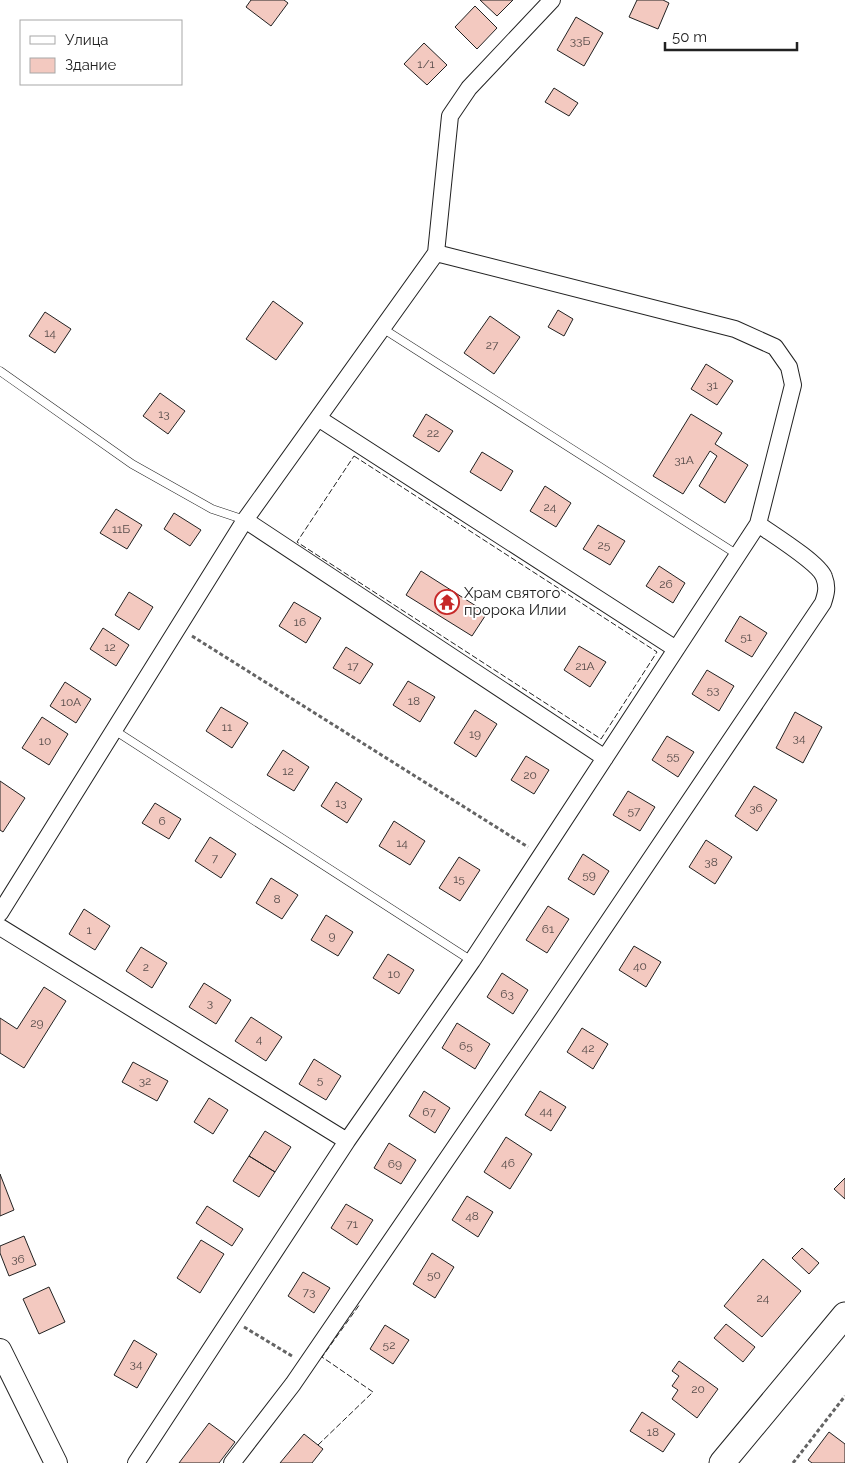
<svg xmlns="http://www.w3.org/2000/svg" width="845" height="1463" viewBox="0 0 845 1463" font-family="Raleway,sans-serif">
	<rect width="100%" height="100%" fill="#fff"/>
	<!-- building -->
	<path fill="#f3c9c0" stroke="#222" d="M 251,0 L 284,0 L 288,3 L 271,26 L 246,7 Z
		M 480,0 L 513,0 L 497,16 Z
		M 637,0 L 663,0 L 669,3 L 658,29 L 629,17 Z
		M 475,6 L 497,28 L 477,49 L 455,27 Z
		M 576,17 L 603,33 L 584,66 L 557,50 Z
		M 424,43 L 447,65 L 427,85 L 404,64 Z
		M 554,88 L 578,103 L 569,116 L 545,102 Z
		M 273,301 L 303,323 L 276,360 L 246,339 Z
		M 558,310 L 573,319 L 564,336 L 548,327 Z
		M 45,312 L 71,329 L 55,353 L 29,336 Z
		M 490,316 L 520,337 L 494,374 L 464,353 Z
		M 706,364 L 733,381 L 717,405 L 691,389 Z
		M 160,393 L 185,411 L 168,434 L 143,416 Z
		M 426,414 L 453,431 L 439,452 L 413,436 Z
		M 691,414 L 722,433 L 715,444 L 748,465 L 725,503 L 699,486 L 717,456 L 710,451 L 683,494 L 653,476 Z
		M 482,452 L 513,471 L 501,491 L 470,472 Z
		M 545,486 L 571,503 L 556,527 L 530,511 Z
		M 116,509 L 142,525 L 127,549 L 100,533 Z
		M 174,513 L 201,530 L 190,546 L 164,529 Z
		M 598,525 L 625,541 L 610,565 L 583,549 Z
		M 659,566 L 685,583 L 673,603 L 646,586 Z
		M 421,571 L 487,613 L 472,636 L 406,595 Z
		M 129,592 L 153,607 L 139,630 L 115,615 Z
		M 294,602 L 321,618 L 306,643 L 279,626 Z
		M 740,616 L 767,633 L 752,657 L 725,641 Z
		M 103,628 L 129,645 L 116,666 L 90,649 Z
		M 579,646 L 606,662 L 590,687 L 564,670 Z
		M 346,647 L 373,664 L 360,684 L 333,668 Z
		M 707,670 L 734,686 L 719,711 L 692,694 Z
		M 408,681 L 435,697 L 420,722 L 393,705 Z
		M 65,682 L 91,699 L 76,723 L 50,706 Z
		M 221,707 L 248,723 L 232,748 L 206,731 Z
		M 475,710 L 497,724 L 476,757 L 454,743 Z
		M 795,712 L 822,727 L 803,763 L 776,748 Z
		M 42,717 L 68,734 L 49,765 L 22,748 Z
		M 667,736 L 694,752 L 678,777 L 652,760 Z
		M 283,750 L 309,767 L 294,791 L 267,775 Z
		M 526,756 L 549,770 L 534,794 L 511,780 Z
		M 0,781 L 25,798 L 3,832 L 0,830 Z
		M 336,782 L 362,799 L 347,823 L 321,806 Z
		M 754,786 L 777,800 L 757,831 L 735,816 Z
		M 628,791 L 655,807 L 640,831 L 613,815 Z
		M 155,803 L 181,819 L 169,839 L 142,823 Z
		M 394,821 L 425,841 L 410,865 L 379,846 Z
		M 210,837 L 236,854 L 221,878 L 195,861 Z
		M 706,840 L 732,857 L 715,884 L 689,867 Z
		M 583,854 L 609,871 L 594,895 L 568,879 Z
		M 459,857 L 480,870 L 460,901 L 439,888 Z
		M 271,878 L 298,895 L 282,919 L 256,903 Z
		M 548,906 L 569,919 L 547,953 L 526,940 Z
		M 84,909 L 110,926 L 95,950 L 69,934 Z
		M 326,915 L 353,932 L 338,956 L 311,940 Z
		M 634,946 L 661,962 L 646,987 L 619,970 Z
		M 141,947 L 167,963 L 152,988 L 126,971 Z
		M 388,954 L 414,970 L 399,994 L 373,978 Z
		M 502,973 L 528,990 L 513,1014 L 487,997 Z
		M 204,983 L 231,1000 L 216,1024 L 189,1007 Z
		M 44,987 L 66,1001 L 24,1068 L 0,1053 L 0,1018 L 17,1029 Z
		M 251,1017 L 282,1037 L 266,1061 L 235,1041 Z
		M 457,1023 L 490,1044 L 475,1069 L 442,1048 Z
		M 582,1028 L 608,1044 L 593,1069 L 567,1052 Z
		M 314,1059 L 341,1076 L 326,1100 L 299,1084 Z
		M 133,1062 L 168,1081 L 157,1101 L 122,1082 Z
		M 424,1091 L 450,1108 L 435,1133 L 409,1116 Z
		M 540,1091 L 566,1107 L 551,1131 L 525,1115 Z
		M 209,1098 L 228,1110 L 213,1134 L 194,1122 Z
		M 265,1131 L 291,1147 L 275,1172 L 249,1156 Z
		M 506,1137 L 532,1154 L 510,1189 L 484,1172 Z
		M 389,1143 L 416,1160 L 401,1184 L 374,1168 Z
		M 249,1156 L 275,1172 L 259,1197 L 233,1181 Z
		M 0,1174 L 14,1210 L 0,1216 Z
		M 845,1178 L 845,1199 L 834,1189 Z
		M 467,1196 L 493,1212 L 478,1237 L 452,1220 Z
		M 346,1204 L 373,1220 L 357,1245 L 331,1228 Z
		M 207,1206 L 243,1229 L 232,1246 L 196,1223 Z
		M 24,1236 L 36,1265 L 9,1276 L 0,1253 L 0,1246 Z
		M 201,1240 L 224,1254 L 200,1293 L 177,1278 Z
		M 802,1248 L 819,1263 L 809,1274 L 792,1258 Z
		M 432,1253 L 454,1267 L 435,1298 L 413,1284 Z
		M 763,1259 L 801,1291 L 762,1337 L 724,1306 Z
		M 303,1272 L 330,1288 L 314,1313 L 288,1296 Z
		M 49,1287 L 65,1322 L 39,1334 L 23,1299 Z
		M 726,1324 L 755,1347 L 743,1362 L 714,1338 Z
		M 385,1325 L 409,1340 L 393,1364 L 370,1349 Z
		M 134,1340 L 157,1354 L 137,1388 L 114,1375 Z
		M 679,1361 L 718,1389 L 697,1418 L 672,1399 L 678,1390 L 672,1386 L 679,1376 L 672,1371 Z
		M 642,1412 L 675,1434 L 663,1452 L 630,1431 Z
		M 209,1423 L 235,1442 L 219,1463 L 179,1463 Z
		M 829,1432 L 845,1444 L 845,1463 L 812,1463 L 808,1460 Z
		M 304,1434 L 323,1449 L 312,1463 L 280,1463 Z"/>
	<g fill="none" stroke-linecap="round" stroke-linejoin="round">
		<defs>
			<path id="lane" d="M 382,328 L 738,555
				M 0,371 L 132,464 L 212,509 L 245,520
				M 114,730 L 472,961"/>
			<path id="street" d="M 318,418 L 676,649
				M 245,520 L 605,758
				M 0,913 L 245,520 L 436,253 L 450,116 L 469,88 L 552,0
				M 0,927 L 347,1141
				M 136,1463 L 347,1141 L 472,961 L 758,524 L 793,385 L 789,367 L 775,347 L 735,329 L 436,253
				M 232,1463 L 293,1384 L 544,1017 L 823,603 C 826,594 828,587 824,577 C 819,563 772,534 758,524"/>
			<path id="secondary" d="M 0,1350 L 56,1463"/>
			<path id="primary" d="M 722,1463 L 845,1315"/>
		</defs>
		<!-- lane casing -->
		<use href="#lane" stroke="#222" stroke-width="9"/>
		<!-- street casing -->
		<use href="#street" stroke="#222" stroke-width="18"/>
		<!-- secondary casing -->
		<use href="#secondary" stroke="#222" stroke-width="24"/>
		<!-- primary casing -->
		<use href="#primary" stroke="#222" stroke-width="27"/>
		<!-- path -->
		<path stroke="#646464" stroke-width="3" stroke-dasharray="4 2.5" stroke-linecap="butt" d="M 192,636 L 528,847
			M 244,1327 L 292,1356
			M 793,1463 L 845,1396"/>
		<!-- lane -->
		<use href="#lane" stroke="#fff" stroke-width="8"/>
		<!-- street -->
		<use href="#street" stroke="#fff" stroke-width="16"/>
		<!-- secondary -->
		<use href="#secondary" stroke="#fff" stroke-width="22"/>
		<!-- primary -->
		<use href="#primary" stroke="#fff" stroke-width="25"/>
		<!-- fence -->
		<path stroke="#222" stroke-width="1" stroke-dasharray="6 2.5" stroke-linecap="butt" d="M 354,456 L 657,652 L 601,739 L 297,542 Z
			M 318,1445 L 373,1392 L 322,1357 L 360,1304"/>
	</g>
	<!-- icons -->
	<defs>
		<symbol id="temple-ring" viewBox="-11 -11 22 22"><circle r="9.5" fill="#fff" stroke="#c62828" stroke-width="1.5"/><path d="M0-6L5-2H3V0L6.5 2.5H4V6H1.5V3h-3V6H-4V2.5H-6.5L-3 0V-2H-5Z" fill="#c62828"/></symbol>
	</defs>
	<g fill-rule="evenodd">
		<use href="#temple-ring" x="433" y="588" width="28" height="28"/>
	</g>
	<g text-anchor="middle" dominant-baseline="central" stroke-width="4" stroke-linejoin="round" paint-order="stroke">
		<!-- number labels -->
		<g font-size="12" fill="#564c4a">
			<text x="580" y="41">33Б</text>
			<text x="426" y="64">1/1</text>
			<text x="50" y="333">14</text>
			<text x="492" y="345">27</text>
			<text x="712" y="385">31</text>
			<text x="164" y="414">13</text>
			<text x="433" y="433">22</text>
			<text x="684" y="460">31А</text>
			<text x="550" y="507">24</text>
			<text x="121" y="529">11Б</text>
			<text x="604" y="545">25</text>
			<text x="666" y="584">26</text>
			<text x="300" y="622">16</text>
			<text x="746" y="637">51</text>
			<text x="110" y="647">12</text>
			<text x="353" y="666">17</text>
			<text x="585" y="666">21А</text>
			<text x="713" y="690">53</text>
			<text x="414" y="701">18</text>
			<text x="71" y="702">10А</text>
			<text x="227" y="727">11</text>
			<text x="475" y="734">19</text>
			<text x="799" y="738">34</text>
			<text x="45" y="741">10</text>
			<text x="673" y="756">55</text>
			<text x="288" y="771">12</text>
			<text x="530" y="775">20</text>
			<text x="341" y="803">13</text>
			<text x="756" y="808">36</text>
			<text x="634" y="811">57</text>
			<text x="162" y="821">6</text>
			<text x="402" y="843">14</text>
			<text x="215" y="858">7</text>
			<text x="711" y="862">38</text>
			<text x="589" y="875">59</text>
			<text x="459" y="879">15</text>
			<text x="277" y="899">8</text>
			<text x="548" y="929">61</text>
			<text x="89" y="930">1</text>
			<text x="332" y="936">9</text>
			<text x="640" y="966">40</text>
			<text x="146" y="967">2</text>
			<text x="394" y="974">10</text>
			<text x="507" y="994">63</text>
			<text x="210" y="1003">3</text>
			<text x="37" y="1023">29</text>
			<text x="259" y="1039">4</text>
			<text x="466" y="1046">65</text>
			<text x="588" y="1048">42</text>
			<text x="320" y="1080">5</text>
			<text x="145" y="1081">32</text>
			<text x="546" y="1111">44</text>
			<text x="429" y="1112">67</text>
			<text x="508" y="1163">46</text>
			<text x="395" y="1164">69</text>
			<text x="472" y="1216">48</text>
			<text x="352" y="1224">71</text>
			<text x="18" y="1259">36</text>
			<text x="434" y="1275">50</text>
			<text x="309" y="1292">73</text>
			<text x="763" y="1298">24</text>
			<text x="389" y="1345">52</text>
			<text x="136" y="1364">34</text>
			<text x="698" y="1389">20</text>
			<text x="653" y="1432">18</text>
		</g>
		<!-- poi labels -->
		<g font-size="15" fill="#222" stroke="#fff" text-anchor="start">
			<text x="464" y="593">Храм святого<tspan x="464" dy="17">пророка Илии</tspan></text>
		</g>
	</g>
	<!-- legend -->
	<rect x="20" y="20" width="162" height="65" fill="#ffffff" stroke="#a7a7a7"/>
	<rect x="30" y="36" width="25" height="8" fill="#ffffff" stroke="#a7a7a7"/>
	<text x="65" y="45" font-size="15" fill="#222222">Улица</text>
	<rect x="30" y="58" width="25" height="15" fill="#f3c9c0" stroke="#a7a7a7"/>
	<text x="65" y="70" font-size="15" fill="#222222">Здание</text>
	<!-- scale -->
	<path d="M665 42v8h132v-8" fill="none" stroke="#222222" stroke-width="2.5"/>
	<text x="672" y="42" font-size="15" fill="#222222" stroke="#ffffff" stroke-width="4" paint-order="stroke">50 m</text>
</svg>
